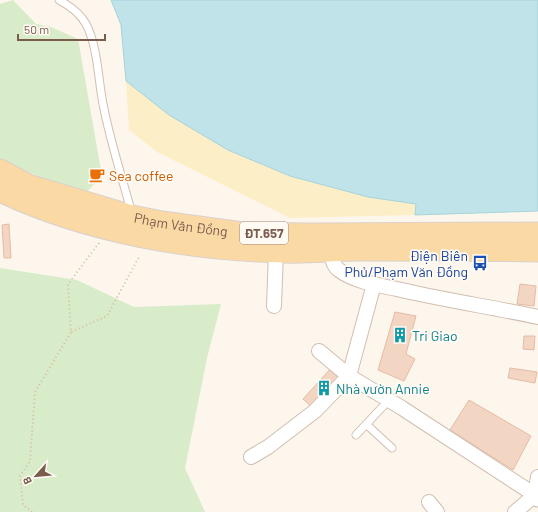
<svg xmlns="http://www.w3.org/2000/svg" width="538" height="512" viewBox="0 0 538 512" font-family="Barlow,sans-serif">
	<rect width="100%" height="100%" fill="#fdf6ec"/>
	<!-- green -->
	<path fill="#d8ecc9" d="M 13,0 L 36,24 L 51,27 L 78,39 L 102,176 L 85,194 L 59,185 L 0,160 L 0,4 Z
		M 0,268 L 77,280 L 134,307 L 221,304 L 207,358 L 185,468 L 205,512 L 0,512 Z"/>
	<!-- sand -->
	<path fill="#fcefc7" d="M 126,81 L 169,115 L 228,150 L 290,176 L 368,197 L 416,204 L 415,215 L 290,218 L 157,152 L 129,130 Z"/>
	<!-- water -->
	<path fill="#bfe3e8" stroke="#a5d3da" d="M 111,0 L 538,0 L 538,211 L 415,215 L 416,204 L 368,197 L 290,176 L 228,150 L 169,115 L 126,81 L 121,25 Z"/>
	<!-- building -->
	<path fill="#f3d5c3" stroke="#e6bba3" d="M 9,224 L 11,258 L 4,258 L 2,225 Z
		M 520,284 L 536,286 L 534,306 L 517,304 Z
		M 395,312 L 416,316 L 406,354 L 415,359 L 404,381 L 378,370 Z
		M 524,336 L 535,336 L 534,350 L 523,349 Z
		M 333,366 L 346,376 L 314,409 L 303,399 Z
		M 510,368 L 537,372 L 535,383 L 508,378 Z
		M 469,400 L 531,436 L 513,470 L 450,430 Z"/>
	<g fill="none" stroke-linecap="round" stroke-linejoin="round">
		<defs>
			<path id="service" d="M 59,0 C 70,6 80,13 86,24 C 98,47 98,79 103,104 C 110,141 122,177 132,214
				M 366,424 L 392,448
				M 356,435 L 389,400"/>
			<path id="minor" d="M 330,251 C 332,258 333,266 339,270 C 355,282 378,285 397,289 C 444,300 491,307 538,317
				M 274,306 L 276,252
				M 319,351 L 349,376 L 402,408 L 535,495
				M 251,457 L 268,447 L 315,411 L 349,376 L 374,284
				M 535,495 L 538,477
				M 429,502 L 437,512
				M 515,512 L 535,495"/>
			<path id="tertiary" d="M 535,495 L 538,498"/>
			<g id="primary">
				<path id="s1" d="M 0,170 L 28,185 L 132,216 L 162,222 L 243,233 L 308,234 L 538,233"/>
				<path d="M 0,191 C 86,232 190,250 284,252 C 310,253 335,250 360,250 C 419,250 479,250 538,251"/>
			</g>
		</defs>
		<!-- service casing -->
		<use href="#service" stroke="#d1beb0" stroke-width="9"/>
		<!-- minor casing -->
		<use href="#minor" stroke="#d1beb0" stroke-width="16"/>
		<!-- tertiary casing -->
		<use href="#tertiary" stroke="#d1beb0" stroke-width="19"/>
		<!-- primary casing -->
		<use href="#primary" stroke="#dad1cd" stroke-width="23"/>
		<!-- path -->
		<path stroke="#d9b8a5" stroke-width="2" stroke-dasharray="1 3" stroke-linecap="butt" d="M 99,243 L 68,284 L 71,332 L 107,316 L 139,257
			M 32,512 L 23,505 L 20,476 L 30,461 L 35,392 L 71,332"/>
		<!-- service -->
		<use href="#service" stroke="#fff" stroke-width="7"/>
		<!-- minor -->
		<use href="#minor" stroke="#fff" stroke-width="14"/>
		<!-- tertiary -->
		<use href="#tertiary" stroke="#fff" stroke-width="17"/>
		<!-- primary -->
		<use href="#primary" stroke="#fbd9a5" stroke-width="21"/>
	</g>
	<!-- icons -->
	<defs>
		<symbol id="cafe-bare" viewBox="-9 -9 18 18"><path d="M-5.5-4.5H6V0H3Q3 3.5 0 3.5H-2.5Q-5.5 3.5-5.5 0ZM3-3.2v2h1.7v-2ZM-6 4.5H4V6H-6Z" fill="#e8710a" stroke="#fffaf3" stroke-width="2.5" paint-order="stroke"/></symbol>
		<symbol id="bus-bare" viewBox="-9 -9 18 18"><path d="M-5-6H5V4H4V6H2V4H-2V6H-4V4H-5ZM-3.5-4V0h7V-4ZM-3.5 1.2v1.5H-2V1.2ZM2 1.2v1.5H3.5V1.2Z" fill="#1a4fb4" stroke="#fffaf3" stroke-width="2.5" paint-order="stroke"/></symbol>
		<symbol id="building-bare" viewBox="-9 -9 18 18"><path d="M-4-6H4V6H1V3H-1V6H-4ZM-2.5-4.3h1.7v1.8h-1.7ZM.8-4.3h1.7v1.8H.8ZM-2.5-1h1.7V.8h-1.7ZM.8-1h1.7V.8H.8Z" fill="#0f9aa8" stroke="#fffaf3" stroke-width="2.5" paint-order="stroke"/></symbol>
	</defs>
	<g fill-rule="evenodd">
		<use href="#cafe-bare" x="86" y="164" width="22" height="22"/>
		<use href="#bus-bare" x="469" y="252" width="22" height="22"/>
		<use href="#building-bare" x="389" y="324" width="22" height="22"/>
		<use href="#building-bare" x="313" y="377" width="22" height="22"/>
	</g>
	<g text-anchor="middle" dominant-baseline="central" stroke-width="3.5" stroke-linejoin="round" paint-order="stroke">
		<!-- shield labels -->
		<rect fill="#fffaf3" stroke="#a28b7f" stroke-width="1" x="240" y="222" width="48" height="22" rx="3"/>
		<g font-size="13" font-weight="bold" fill="#7a5c4d">
			<text x="264" y="233">ĐT.657</text>
		</g>
		<!-- food labels -->
		<g font-size="14" fill="#c56008" stroke="#fffaf3" text-anchor="start">
			<text x="109" y="175">Sea coffee</text>
		</g>
		<!-- street labels -->
		<g font-size="14" fill="#7a5c4d" stroke="#fffaf3">
			<text stroke="none"><textPath href="#s1" startOffset="190">Phạm Văn Đồng</textPath></text>
		</g>
		<!-- transit labels -->
		<g font-size="14" fill="#164399" stroke="#fffaf3" text-anchor="end">
			<text x="468" y="255">Điện Biên<tspan x="468" dy="16">Phủ/Phạm Văn Đồng</tspan></text>
		</g>
		<!-- culture labels -->
		<g font-size="14" fill="#0d838f" stroke="#fffaf3" text-anchor="start">
			<text x="412" y="335">Tri Giao</text>
			<text x="336" y="388">Nhà vườn Annie</text>
		</g>
	</g>
	<!-- north arrow -->
	<g transform="translate(36 476) rotate(243)" stroke="#fffaf3" stroke-width="3" paint-order="stroke">
	<path d="M0-3L7 15L0 10L-7 15Z" fill="#7a5c4d"/>
	<text y="-6" font-size="11" font-weight="bold" text-anchor="middle" fill="#7a5c4d">B</text>
	</g>
	<!-- scale -->
	<path d="M18 34v6h87v-6" fill="none" stroke="#7a5c4d" stroke-width="2"/>
	<text x="24" y="34" font-size="12" fill="#7a5c4d" stroke="#fffaf3" stroke-width="3" paint-order="stroke">50 m</text>
</svg>
